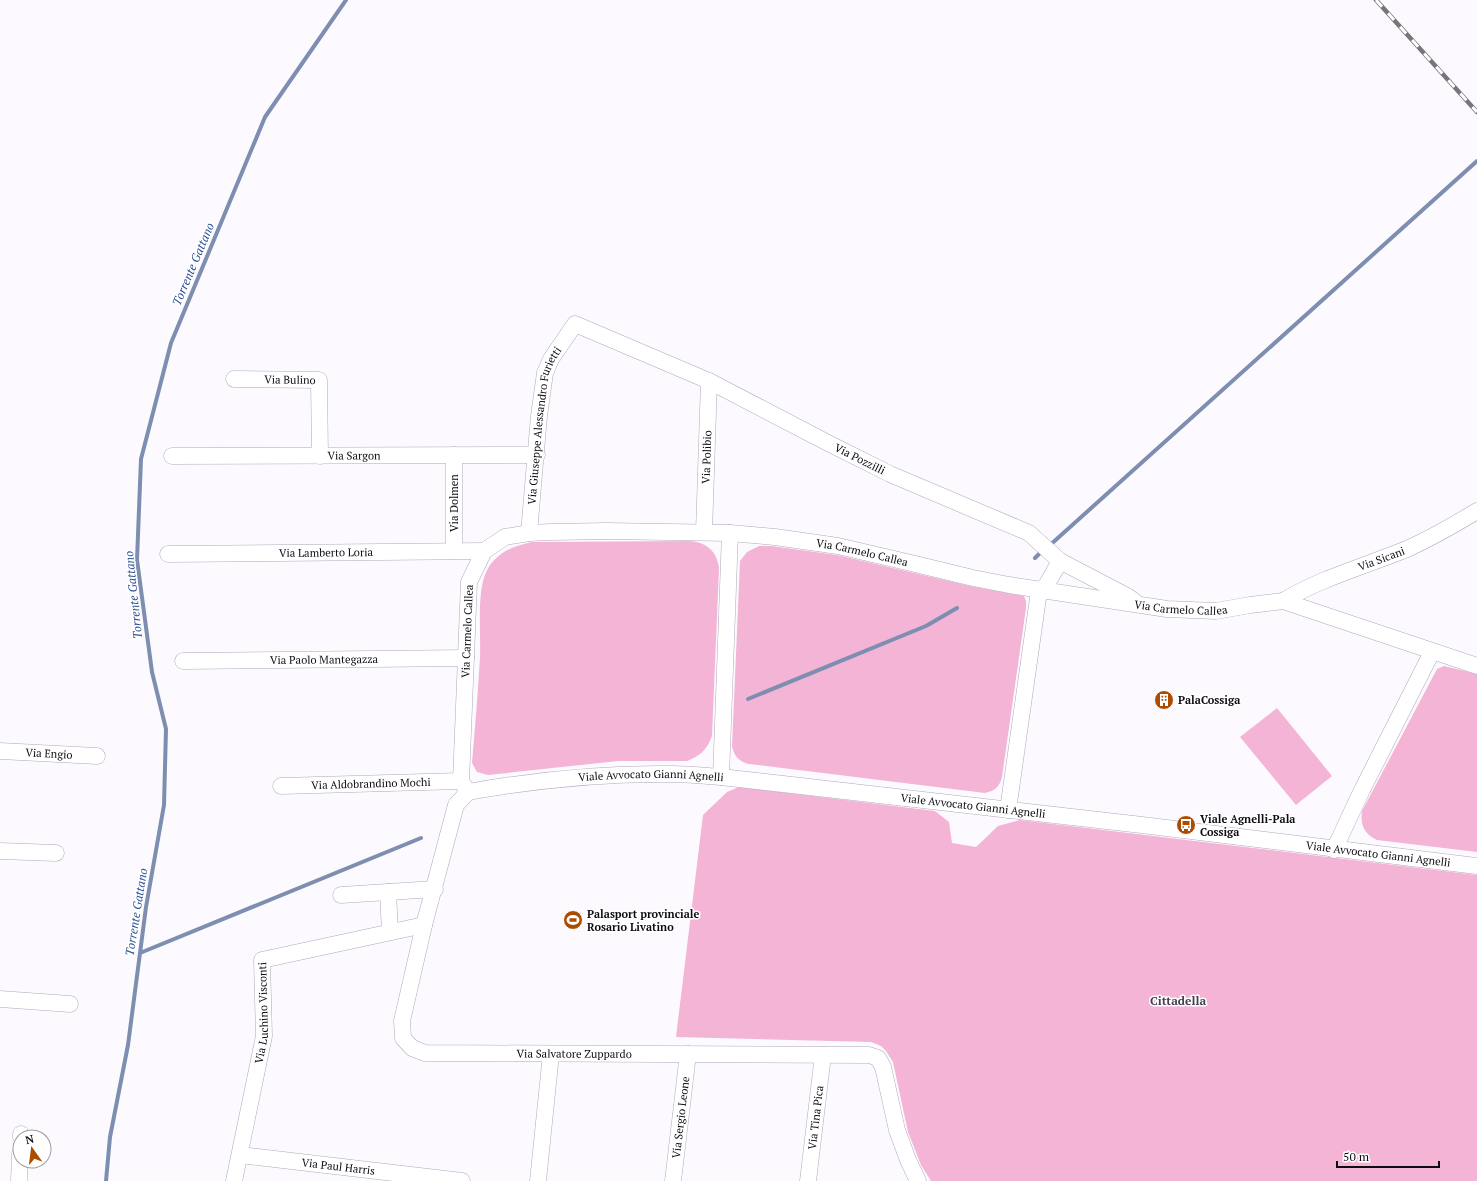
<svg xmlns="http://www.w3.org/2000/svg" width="1477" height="1181" viewBox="0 0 1477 1181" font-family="'PT Serif',serif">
	<rect width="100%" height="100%" fill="#fcfafe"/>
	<!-- green -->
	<path fill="#f4b4d6" d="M 691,541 C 708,543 717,552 719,568 L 712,736 C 707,750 700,756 687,761 L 618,761 L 488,775 L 477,772 L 472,763 C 475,727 478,692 480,657 C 481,634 477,595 485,575 C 493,554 512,546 532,542 Z
		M 759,546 L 771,546 L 837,555 L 970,586 L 1024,596 L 1026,601 L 1026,608 L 1002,777 C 1000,786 995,791 985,793 L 749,764 C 739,762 734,756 732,746 L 740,561 L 747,552 Z
		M 1444,666 L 1477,674 L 1477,852 L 1377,840 C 1364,834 1360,825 1362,811 L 1437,669 Z
		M 1277,708 L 1332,776 L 1296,805 L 1240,737 Z
		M 739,787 L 935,811 L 949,822 L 952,843 L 976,847 L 998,826 L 1020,820 L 1477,875 L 1477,1181 L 931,1181 L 921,1165 L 908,1132 L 893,1062 L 886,1051 L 881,1046 L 871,1042 L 676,1037 L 703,815 L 727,792 Z"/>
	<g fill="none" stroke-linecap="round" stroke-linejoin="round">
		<!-- stream -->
		<path stroke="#7d8eb0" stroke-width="4" d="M 1049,546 L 1477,161
			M 1035,558 L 1043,550
			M 748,699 L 926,626 L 957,608
			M 140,953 L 421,838
			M 106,1181 L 110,1137 L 128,1045 L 146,907 L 164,805 L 166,729 L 152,672 L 137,560 L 141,459 L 171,343 L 265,117 L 346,0"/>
		<defs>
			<g id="street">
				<path id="s1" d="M 234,379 L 319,380 L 320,456"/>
				<path d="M 454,455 L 454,551"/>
				<path id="s2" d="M 172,456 L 537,455"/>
				<path id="s3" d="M 704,532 L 709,381"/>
				<path id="s4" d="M 529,533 L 539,416 L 545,373 L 551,359 L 575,324 L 709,381 L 828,443 L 890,474 L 1029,533 L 1060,561 L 1127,596 L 1134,601"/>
				<path id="s5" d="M 168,554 L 484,551"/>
				<path id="s6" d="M 1283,601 C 1319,579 1367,565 1407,549 C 1431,538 1454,525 1477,511"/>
				<path id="s7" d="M 183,661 L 466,658"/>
				<path id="s8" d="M 0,751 L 97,756"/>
				<path d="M 721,777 L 730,533"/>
				<path id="s9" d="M 281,786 L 461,781"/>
				<path id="s10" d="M 468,792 L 461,781 L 469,582 L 484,551 L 505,537 L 529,533 L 552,532 L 606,531 L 730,533 L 775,537 L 838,546 L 911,563 L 973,578 L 1009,585 L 1167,609 L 1216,611 L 1250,605 L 1283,601 L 1477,666"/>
				<path id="s11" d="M 468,792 C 535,780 604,773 672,774 C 689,774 705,776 721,777 L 1142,825 L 1477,866"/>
				<path id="s12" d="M 468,792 L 456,805 L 424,925 L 402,1021 L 403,1038 L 412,1048 L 425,1053 L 869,1055 L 878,1058 L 883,1067 L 897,1130 L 908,1160 L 918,1181"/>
				<path d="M 1008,810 L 1038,598 L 1041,591 L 1047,584 L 1060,561"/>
				<path d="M 1334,850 L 1362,790 L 1432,652"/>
				<path d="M 0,851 L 56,853"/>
				<path d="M 388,892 L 390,932"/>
				<path d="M 341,895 L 435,889"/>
				<path d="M 0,999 L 70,1004"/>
				<path d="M 21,1137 L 21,1134"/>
				<path id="s13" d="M 240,1155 L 462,1181"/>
				<path d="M 19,1181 L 20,1154"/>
				<path id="s14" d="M 234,1181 L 264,1036 L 262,960 L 424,925"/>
				<path d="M 538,1181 L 551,1054"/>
				<path id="s15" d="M 673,1181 L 688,1054"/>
				<path id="s16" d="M 808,1181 L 823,1055"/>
			</g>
		</defs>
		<!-- street casing -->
		<use href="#street" stroke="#b0a8bb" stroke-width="17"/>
		<!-- street -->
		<use href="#street" stroke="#fff" stroke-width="16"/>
		<defs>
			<path id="rail" d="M 1376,0 L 1477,112"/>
		</defs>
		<!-- rail casing -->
		<use href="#rail" stroke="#77747a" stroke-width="4.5"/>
		<!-- rail -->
		<use href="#rail" stroke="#fff" stroke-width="3" stroke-dasharray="9" stroke-linecap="butt"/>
	</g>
	<!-- icons -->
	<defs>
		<symbol id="building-disc" viewBox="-11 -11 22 22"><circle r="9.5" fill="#ac4c00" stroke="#fff"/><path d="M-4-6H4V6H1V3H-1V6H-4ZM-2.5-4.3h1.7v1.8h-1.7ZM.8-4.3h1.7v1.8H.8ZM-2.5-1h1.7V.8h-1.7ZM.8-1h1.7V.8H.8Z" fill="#fff"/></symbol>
		<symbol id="bus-disc" viewBox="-11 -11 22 22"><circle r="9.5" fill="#ac4c00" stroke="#fff"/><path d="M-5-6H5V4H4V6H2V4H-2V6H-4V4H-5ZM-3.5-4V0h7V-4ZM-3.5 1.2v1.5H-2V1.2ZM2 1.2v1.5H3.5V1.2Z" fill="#fff"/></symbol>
		<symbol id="stadium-disc" viewBox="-11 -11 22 22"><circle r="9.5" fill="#ac4c00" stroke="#fff"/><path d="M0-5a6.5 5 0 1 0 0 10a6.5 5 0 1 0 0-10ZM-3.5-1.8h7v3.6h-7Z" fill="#fff"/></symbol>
	</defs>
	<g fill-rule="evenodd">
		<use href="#building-disc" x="1153" y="689" width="22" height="22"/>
		<use href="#bus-disc" x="1175" y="814" width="22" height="22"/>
		<use href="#stadium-disc" x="562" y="909" width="22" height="22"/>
	</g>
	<g text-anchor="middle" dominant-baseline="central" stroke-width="3" stroke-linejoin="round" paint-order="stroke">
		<!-- street labels -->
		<g font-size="11" fill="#0e0b12" stroke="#fff">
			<text stroke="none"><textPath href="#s1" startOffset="56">Via Bulino</textPath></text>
			<text stroke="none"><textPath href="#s4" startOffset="109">Via Giuseppe Alessandro Furietti</textPath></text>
			<text stroke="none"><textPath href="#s2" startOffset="182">Via Sargon</textPath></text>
			<text stroke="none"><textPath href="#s3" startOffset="75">Via Polibio</textPath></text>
			<text stroke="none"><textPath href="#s4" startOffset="534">Via Pozzilli</textPath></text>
			<text transform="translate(454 503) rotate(-90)">Via Dolmen</text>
			<text stroke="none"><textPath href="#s5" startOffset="158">Via Lamberto Loria</textPath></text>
			<text stroke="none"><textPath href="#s10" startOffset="631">Via Carmelo Callea</textPath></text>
			<text stroke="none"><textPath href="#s6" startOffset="107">Via Sicani</textPath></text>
			<text stroke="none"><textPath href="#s10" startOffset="955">Via Carmelo Callea</textPath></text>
			<text stroke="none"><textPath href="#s10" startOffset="163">Via Carmelo Callea</textPath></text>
			<text stroke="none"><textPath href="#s7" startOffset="141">Via Paolo Mantegazza</textPath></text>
			<text stroke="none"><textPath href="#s8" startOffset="49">Via Engio</textPath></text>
			<text stroke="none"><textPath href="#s11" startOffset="184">Viale Avvocato Gianni Agnelli</textPath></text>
			<text stroke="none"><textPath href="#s9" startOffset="90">Via Aldobrandino Mochi</textPath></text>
			<text stroke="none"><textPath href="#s11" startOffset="508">Viale Avvocato Gianni Agnelli</textPath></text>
			<text stroke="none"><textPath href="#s11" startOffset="916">Viale Avvocato Gianni Agnelli</textPath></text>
			<text stroke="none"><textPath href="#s14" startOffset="171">Via Luchino Visconti</textPath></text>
			<text stroke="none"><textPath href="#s12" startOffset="434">Via Salvatore Zuppardo</textPath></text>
			<text stroke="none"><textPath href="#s15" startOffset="64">Via Sergio Leone</textPath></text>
			<text stroke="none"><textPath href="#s16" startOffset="64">Via Tina Pica</textPath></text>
			<text stroke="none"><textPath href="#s13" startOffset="99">Via Paul Harris</textPath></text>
		</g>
		<!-- poi labels -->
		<g font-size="11" font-weight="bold" fill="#0e0b12" stroke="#fff" text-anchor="start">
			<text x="1178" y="700">PalaCossiga</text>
			<text x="1200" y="819">Viale Agnelli-Pala<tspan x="1200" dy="13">Cossiga</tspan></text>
			<text x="587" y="914">Palasport provinciale<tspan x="587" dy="13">Rosario Livatino</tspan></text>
		</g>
		<!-- water labels -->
		<g font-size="12" font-style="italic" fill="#2f5397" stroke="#fff">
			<text transform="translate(193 264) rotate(-67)">Torrente Gattano</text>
			<text transform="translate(133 595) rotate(-96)">Torrente Gattano</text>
			<text transform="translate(136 912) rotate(-81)">Torrente Gattano</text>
		</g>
		<!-- neighbourhood labels -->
		<g font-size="12" font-weight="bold" fill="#453e4e" stroke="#fff">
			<text x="1178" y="1000">Cittadella</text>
		</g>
	</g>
	<!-- north arrow -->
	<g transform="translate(32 1149) rotate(346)"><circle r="19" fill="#ffffff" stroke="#9f9da0"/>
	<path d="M0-3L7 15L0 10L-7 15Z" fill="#ac4c00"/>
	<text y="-6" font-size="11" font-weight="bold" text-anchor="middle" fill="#0e0b12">N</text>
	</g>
	<!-- scale -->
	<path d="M1337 1161v6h102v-6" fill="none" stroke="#0e0b12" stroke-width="2"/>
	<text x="1343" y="1161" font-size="12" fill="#0e0b12" stroke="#ffffff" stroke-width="3" paint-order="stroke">50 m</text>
</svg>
